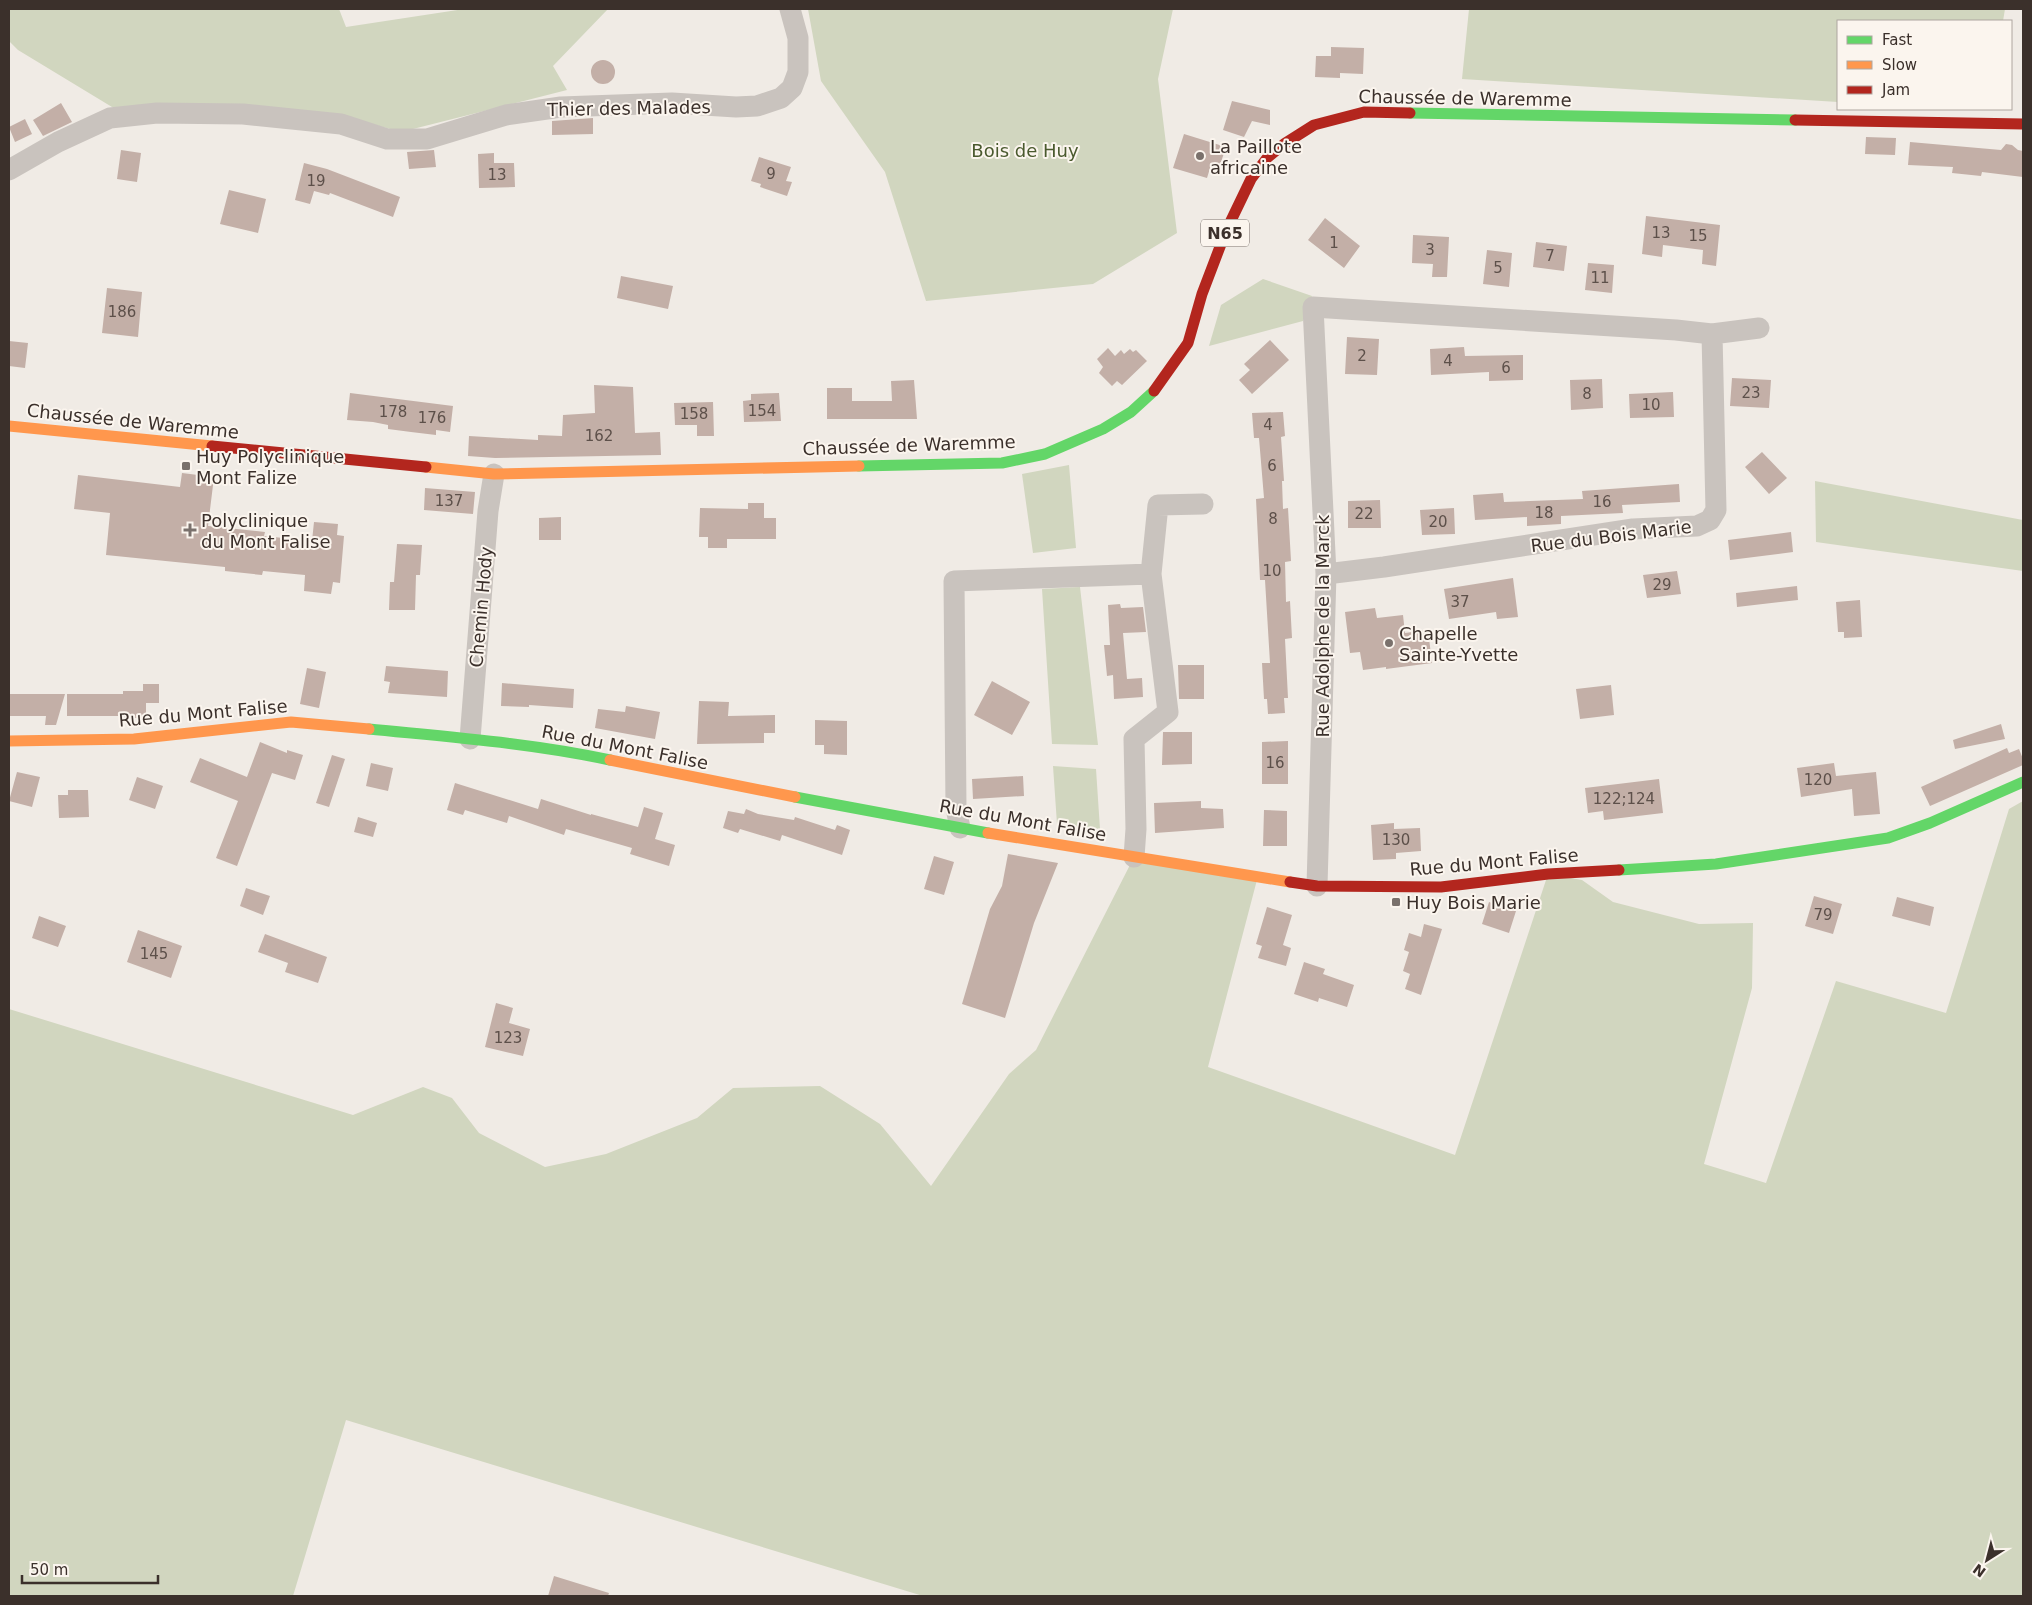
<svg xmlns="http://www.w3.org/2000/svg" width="2032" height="1605" viewBox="0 0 2032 1605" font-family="'DejaVu Sans',sans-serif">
	<rect width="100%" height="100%" fill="#f0ebe5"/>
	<!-- green -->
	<path fill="#d1d6bf" d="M 9,9 L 339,9 L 346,27 L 464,9 L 608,9 L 553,66 L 567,90 L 401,132 L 332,113 L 112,107 L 18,50 L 9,41 Z
		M 808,9 L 1173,9 L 1158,79 L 1177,233 L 1093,284 L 926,301 L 885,172 L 821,81 Z
		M 1469,9 L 2005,9 L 2003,21 L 1838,21 L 1838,102 L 1462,79 Z
		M 1263,279 L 1312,296 L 1303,321 L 1209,346 L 1221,305 Z
		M 1069,465 L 1076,548 L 1033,553 L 1022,474 Z
		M 1815,481 L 2023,520 L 2023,571 L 1816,542 Z
		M 1080,587 L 1098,745 L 1052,744 L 1042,589 Z
		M 1053,766 L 1096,769 L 1100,829 L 1057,824 Z
		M 2023,801 L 2023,1596 L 923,1596 L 346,1420 L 293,1596 L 9,1596 L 9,1009 L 353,1115 L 423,1087 L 452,1098 L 479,1133 L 545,1167 L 606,1154 L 697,1118 L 733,1088 L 820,1086 L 880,1124 L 931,1186 L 1009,1074 L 1036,1050 L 1134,857 L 1258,876 L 1208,1067 L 1455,1155 L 1548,874 L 1582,880 L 1613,902 L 1699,924 L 1753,923 L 1752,988 L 1704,1164 L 1766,1183 L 1836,981 L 1946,1013 L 2009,809 Z"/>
	<!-- building -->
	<path fill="#c3afa7" d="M 1331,47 L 1364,48 L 1363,74 L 1340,73 L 1340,78 L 1315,77 L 1316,56 L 1331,56 Z
		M591 72a12 12 0 1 1 24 0a12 12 0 1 1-24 0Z
		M 1232,101 L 1270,110 L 1270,125 L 1252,121 L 1244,137 L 1223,130 Z
		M 61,103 L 72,122 L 43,136 L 33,120 Z
		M 593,118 L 593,134 L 552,135 L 552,121 Z
		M 25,119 L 32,134 L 15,142 L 9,127 Z
		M 1184,134 L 1226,147 L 1219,168 L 1211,165 L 1207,178 L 1173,168 Z
		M 1866,137 L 1896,138 L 1895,155 L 1865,154 Z
		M 1910,142 L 2001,150 L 2006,144 L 2012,145 L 2018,150 L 2023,151 L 2023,177 L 1982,172 L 1981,176 L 1952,173 L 1953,167 L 1908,165 Z
		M 121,150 L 141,153 L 137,182 L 117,179 Z
		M 434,150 L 436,167 L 409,169 L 407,152 Z
		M 494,153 L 494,163 L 514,163 L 515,187 L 479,188 L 478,154 Z
		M 759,157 L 791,167 L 786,181 L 792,182 L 787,196 L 760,187 L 761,184 L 751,181 Z
		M 304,163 L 327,169 L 400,197 L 393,217 L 330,193 L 329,195 L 314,191 L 310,204 L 295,200 Z
		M 229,190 L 266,199 L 258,233 L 220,224 Z
		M 1646,216 L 1720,225 L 1716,266 L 1702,264 L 1703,250 L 1663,245 L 1662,257 L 1642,254 Z
		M 1325,218 L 1360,246 L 1344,268 L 1308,240 Z
		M 1413,235 L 1449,237 L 1447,277 L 1432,277 L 1433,264 L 1412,263 Z
		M 1536,242 L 1567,246 L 1564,271 L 1533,267 Z
		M 1487,250 L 1512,253 L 1509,287 L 1483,284 Z
		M 1588,263 L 1614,265 L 1612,293 L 1585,290 Z
		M 621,276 L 673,286 L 668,309 L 617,298 Z
		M 107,288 L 142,292 L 138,337 L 102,333 Z
		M 1347,337 L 1379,339 L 1377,375 L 1345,374 Z
		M 1270,340 L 1289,360 L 1252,394 L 1239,380 L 1250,370 L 1244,364 Z
		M 9,341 L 28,343 L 25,368 L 9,366 Z
		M 1464,347 L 1465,356 L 1523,355 L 1523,380 L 1489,381 L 1489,372 L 1431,375 L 1430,349 Z
		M 1108,348 L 1115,356 L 1121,350 L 1124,354 L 1130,349 L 1133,352 L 1136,350 L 1147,361 L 1122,385 L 1117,381 L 1112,386 L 1099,373 L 1103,367 L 1097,359 Z
		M 1732,378 L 1771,380 L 1769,408 L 1730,406 Z
		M 1602,379 L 1603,408 L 1571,410 L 1570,380 Z
		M 914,380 L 917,419 L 827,419 L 827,388 L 852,388 L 852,401 L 892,401 L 891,381 Z
		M 594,385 L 633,387 L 635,433 L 660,432 L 661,455 L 495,458 L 468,456 L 469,436 L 538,440 L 538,435 L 562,436 L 563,415 L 595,413 Z
		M 1673,392 L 1674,417 L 1630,418 L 1629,394 Z
		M 350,393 L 453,406 L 450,432 L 436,430 L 436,435 L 411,432 L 388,429 L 388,425 L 373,422 L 347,420 Z
		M 779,393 L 781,421 L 744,422 L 743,401 L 751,400 L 751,394 Z
		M 713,402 L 714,436 L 697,436 L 697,425 L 675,425 L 674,403 Z
		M 1283,412 L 1285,436 L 1281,437 L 1284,481 L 1282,481 L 1283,509 L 1288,508 L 1291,561 L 1285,562 L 1286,602 L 1290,601 L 1292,638 L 1285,639 L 1288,698 L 1284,698 L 1285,713 L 1268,714 L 1267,699 L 1264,699 L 1262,663 L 1270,663 L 1265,580 L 1260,580 L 1256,499 L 1264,498 L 1259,438 L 1254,438 L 1252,413 Z
		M 1762,452 L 1787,478 L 1769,494 L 1745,467 Z
		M 182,473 L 214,477 L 208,526 L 265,532 L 264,536 L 312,541 L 314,522 L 338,524 L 337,535 L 344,536 L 340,583 L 333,582 L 331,594 L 304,591 L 305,575 L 263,571 L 262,575 L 225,571 L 225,567 L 106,555 L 110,513 L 74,509 L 78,475 L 180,487 Z
		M 1679,484 L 1680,502 L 1622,505 L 1623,513 L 1561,516 L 1561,524 L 1527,526 L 1527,517 L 1475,520 L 1473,495 L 1503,493 L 1504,502 L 1583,499 L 1582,491 Z
		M 425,488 L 475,492 L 473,514 L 424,510 Z
		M 1380,500 L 1381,528 L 1348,528 L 1348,501 Z
		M 748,503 L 764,503 L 764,518 L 776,518 L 776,539 L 727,539 L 727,548 L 708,548 L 708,537 L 699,537 L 700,508 L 748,509 Z
		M 1454,508 L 1455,534 L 1422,535 L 1420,510 Z
		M 561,517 L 561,540 L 539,540 L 539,518 Z
		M 1791,532 L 1793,552 L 1730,560 L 1728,540 Z
		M 397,544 L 422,545 L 420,575 L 416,575 L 415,610 L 389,610 L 390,582 L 394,582 Z
		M 1677,571 L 1681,594 L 1647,598 L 1643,575 Z
		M 1513,578 L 1518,617 L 1497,619 L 1496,612 L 1449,619 L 1444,589 Z
		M 1797,586 L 1798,600 L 1737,607 L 1736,593 Z
		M 1860,600 L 1862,637 L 1844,638 L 1844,632 L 1838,632 L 1836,602 Z
		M 1120,604 L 1121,608 L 1143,607 L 1146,632 L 1123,633 L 1127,679 L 1142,678 L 1143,697 L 1114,699 L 1113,675 L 1107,676 L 1104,645 L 1110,645 L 1108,605 Z
		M 1375,608 L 1377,618 L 1403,615 L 1405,633 L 1428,630 L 1432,663 L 1386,669 L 1386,667 L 1363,670 L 1360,652 L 1350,653 L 1345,612 Z
		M 1178,665 L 1204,665 L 1204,699 L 1179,699 Z
		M 386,666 L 448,671 L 447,697 L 388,693 L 390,682 L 384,681 Z
		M 307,668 L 326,672 L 319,708 L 300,704 Z
		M 992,681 L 1030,702 L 1012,735 L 974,715 Z
		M 502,683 L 574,689 L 573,708 L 529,705 L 529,707 L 501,706 Z
		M 143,684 L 159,684 L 159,703 L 146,703 L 146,718 L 123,718 L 123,716 L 67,716 L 67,694 L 123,694 L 123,691 L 143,691 Z
		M 1611,685 L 1614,715 L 1580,719 L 1576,689 Z
		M 9,694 L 65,694 L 56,725 L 45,725 L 46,716 L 9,716 Z
		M 699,701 L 729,702 L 728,716 L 775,715 L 775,733 L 764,733 L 764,743 L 697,744 Z
		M 626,706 L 660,712 L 655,739 L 595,728 L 598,709 L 625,712 Z
		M 815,720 L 847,721 L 847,755 L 824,754 L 824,745 L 815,745 Z
		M 2001,724 L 2005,739 L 1955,749 L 1953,740 Z
		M 1163,732 L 1192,732 L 1192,764 L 1162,765 Z
		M 1288,741 L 1288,784 L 1262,784 L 1262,742 Z
		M 260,742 L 287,753 L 287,750 L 303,755 L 295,780 L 272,773 L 237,866 L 216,858 L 238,801 L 190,782 L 200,758 L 247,777 Z
		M 2007,748 L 2009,753 L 2019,749 L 2023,759 L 2023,765 L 1930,806 L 1921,787 Z
		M 332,755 L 345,759 L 329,807 L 316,803 Z
		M 371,763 L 393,768 L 388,791 L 366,786 Z
		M 1834,763 L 1836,776 L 1876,772 L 1880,814 L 1854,816 L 1852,789 L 1801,797 L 1797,768 Z
		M 17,772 L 40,777 L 32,807 L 9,801 Z
		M 1023,776 L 1024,796 L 973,799 L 972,779 Z
		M 137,777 L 163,786 L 155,809 L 129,800 Z
		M 1659,779 L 1663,813 L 1604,820 L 1603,811 L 1588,813 L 1585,788 Z
		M 455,783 L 538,809 L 541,799 L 591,815 L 591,814 L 638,827 L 644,807 L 663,813 L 655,839 L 675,845 L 669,866 L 630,854 L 632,848 L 566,829 L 564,835 L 509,816 L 507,823 L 465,810 L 463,815 L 447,810 Z
		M 68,790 L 88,790 L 89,817 L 59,818 L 58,795 L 68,795 Z
		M 1201,801 L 1201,808 L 1223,809 L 1224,828 L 1155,833 L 1154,803 Z
		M 746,809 L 758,814 L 794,820 L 795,817 L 835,830 L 837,825 L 850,830 L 842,855 L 782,835 L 780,841 L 740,829 L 738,833 L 723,828 L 728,811 L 744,814 Z
		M 1264,810 L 1287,811 L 1287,846 L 1263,846 Z
		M 358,817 L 377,823 L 373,837 L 354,832 Z
		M 1394,823 L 1394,829 L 1420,828 L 1421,851 L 1396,853 L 1396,859 L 1373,860 L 1371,825 Z
		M 1008,854 L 1058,863 L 1034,923 L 1005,1018 L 962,1004 L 990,909 L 1002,886 Z
		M 934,856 L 954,862 L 944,895 L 924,889 Z
		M 246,888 L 270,896 L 263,915 L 240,906 Z
		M 1814,896 L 1842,904 L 1833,934 L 1805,926 Z
		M 1897,897 L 1934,907 L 1930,926 L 1892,916 Z
		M 1489,902 L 1516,911 L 1509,933 L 1482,924 Z
		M 1267,907 L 1292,915 L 1283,945 L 1291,948 L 1286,966 L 1258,958 L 1262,946 L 1256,944 Z
		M 39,916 L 66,926 L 58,947 L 32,938 Z
		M 1424,924 L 1442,929 L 1421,995 L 1405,989 L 1410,974 L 1403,971 L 1409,952 L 1404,950 L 1409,933 L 1421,937 Z
		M 138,930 L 182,946 L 171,978 L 127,962 Z
		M 265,934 L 327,957 L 318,983 L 285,972 L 288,963 L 258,952 Z
		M 1304,962 L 1325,969 L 1323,974 L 1354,985 L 1347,1007 L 1319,998 L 1318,1002 L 1294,994 Z
		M 496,1003 L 513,1008 L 509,1023 L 530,1029 L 523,1056 L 485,1047 Z
		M 554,1576 L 609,1593 L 608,1596 L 548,1596 Z"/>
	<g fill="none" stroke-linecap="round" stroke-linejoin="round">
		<!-- street -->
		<path stroke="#c9c3be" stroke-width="21" d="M 9,170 L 58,142 L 110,118 L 157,113 L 243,114 L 341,124 L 387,139 L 427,139 L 506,115 L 561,107 L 672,103 L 736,107 L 757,106 L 781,98 L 792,88 L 798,72 L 798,38 L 790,9
			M 1151,574 L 1158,505 L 1203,504
			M 1326,574 L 1384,567 L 1633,529 L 1697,526 L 1710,520 L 1716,510 L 1712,334
			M 470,739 L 488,511 L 494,474
			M 960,828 L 956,808 L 954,581 L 1151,574 L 1168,712 L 1134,739 L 1136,829 L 1134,857
			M 1317,886 L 1326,574 L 1313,307 L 1676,330 L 1712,334 L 1759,328"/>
		<!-- fast -->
		<path stroke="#63d668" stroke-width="11" d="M 1410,113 L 1795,120
			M 859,466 L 1002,463 L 1045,454 L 1103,429 L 1131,412 L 1154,391
			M 369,729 C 449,737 531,743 610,760
			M 795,797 L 988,833
			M 1619,870 L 1716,864 L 1888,838 L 1930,823 L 2023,782"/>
		<!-- slow -->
		<path stroke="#ff974d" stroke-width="11" d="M 9,426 L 212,446
			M 426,467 L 494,474 L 859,466
			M 9,741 L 134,739 L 291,722 L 369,729
			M 610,760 L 795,797
			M 988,833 L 1290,882"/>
		<!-- jam -->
		<path stroke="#b3261e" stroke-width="11" d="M 1795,120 L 2023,124
			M 1154,391 L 1188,343 L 1202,294 L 1226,231 L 1251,179 L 1267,158 L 1284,144 L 1314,125 L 1364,112 L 1410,113
			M 212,446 L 426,467
			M 1290,882 L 1317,886 L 1441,887 L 1548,874 L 1619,870"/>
	</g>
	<!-- markers -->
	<g fill="#7a716c" stroke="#fbf5ee" stroke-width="2">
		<circle cx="1200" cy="156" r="5"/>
		<rect x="181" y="461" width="10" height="10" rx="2.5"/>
		<path d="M187.5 522.5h5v5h5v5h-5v5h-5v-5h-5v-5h5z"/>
		<circle cx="1389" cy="643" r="5"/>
		<rect x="1391" y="897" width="10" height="10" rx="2.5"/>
	</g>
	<g text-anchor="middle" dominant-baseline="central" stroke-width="4" stroke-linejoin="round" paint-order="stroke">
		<!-- number labels -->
		<g font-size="15" fill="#5d504a">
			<text x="771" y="174">9</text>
			<text x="497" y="175">13</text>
			<text x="316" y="181">19</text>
			<text x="1661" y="233">13</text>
			<text x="1698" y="236">15</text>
			<text x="1334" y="243">1</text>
			<text x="1430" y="250">3</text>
			<text x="1550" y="256">7</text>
			<text x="1498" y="268">5</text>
			<text x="1600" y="278">11</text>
			<text x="122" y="312">186</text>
			<text x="1362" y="356">2</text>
			<text x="1448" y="361">4</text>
			<text x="1506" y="368">6</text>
			<text x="1751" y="393">23</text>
			<text x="1587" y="394">8</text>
			<text x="1651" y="405">10</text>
			<text x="762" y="411">154</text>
			<text x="393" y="412">178</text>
			<text x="694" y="414">158</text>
			<text x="432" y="418">176</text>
			<text x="1268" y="425">4</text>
			<text x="599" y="436">162</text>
			<text x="1272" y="466">6</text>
			<text x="449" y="501">137</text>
			<text x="1602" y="502">16</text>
			<text x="1544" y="513">18</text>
			<text x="1364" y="514">22</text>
			<text x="1273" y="519">8</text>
			<text x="1438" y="522">20</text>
			<text x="1272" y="571">10</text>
			<text x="1662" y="585">29</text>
			<text x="1460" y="602">37</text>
			<text x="1275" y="763">16</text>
			<text x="1818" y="780">120</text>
			<text x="1624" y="799">122;124</text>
			<text x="1396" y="840">130</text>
			<text x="1823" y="915">79</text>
			<text x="154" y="954">145</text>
			<text x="508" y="1038">123</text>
		</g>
		<!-- shield labels -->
		<rect fill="#fbf5ee" stroke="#756b66" stroke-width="1" x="1201" y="219.5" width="48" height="27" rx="4"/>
		<g font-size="16" font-weight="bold" fill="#3b302b">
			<text x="1225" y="233">N65</text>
		</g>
		<!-- street labels -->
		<g font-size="18" fill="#3b302b" stroke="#fbf5ee">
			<text transform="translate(1465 98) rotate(1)">Chaussée de Waremme</text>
			<text transform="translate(629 108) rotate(-1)">Thier des Malades</text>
			<text transform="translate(133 421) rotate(6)">Chaussée de Waremme</text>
			<text transform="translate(909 445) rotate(-2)">Chaussée de Waremme</text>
			<text transform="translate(1611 536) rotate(-7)">Rue du Bois Marie</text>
			<text transform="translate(481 607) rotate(-85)">Chemin Hody</text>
			<text transform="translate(1322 626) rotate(-90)">Rue Adolphe de la Marck</text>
			<text transform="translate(203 713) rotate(-5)">Rue du Mont Falise</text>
			<text transform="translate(625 747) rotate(11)">Rue du Mont Falise</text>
			<text transform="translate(1023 820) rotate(10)">Rue du Mont Falise</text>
			<text transform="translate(1494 862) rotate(-5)">Rue du Mont Falise</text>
		</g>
		<!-- poi labels -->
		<g font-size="18" fill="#3b302b" stroke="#fbf5ee" text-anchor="start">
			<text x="1210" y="146">La Paillote<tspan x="1210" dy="21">africaine</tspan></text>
			<text x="196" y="456">Huy Polyclinique<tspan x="196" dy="21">Mont Falize</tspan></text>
			<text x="201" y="520">Polyclinique<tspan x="201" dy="21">du Mont Falise</tspan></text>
			<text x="1399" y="633">Chapelle<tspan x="1399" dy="21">Sainte-Yvette</tspan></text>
			<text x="1406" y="902">Huy Bois Marie</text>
		</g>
		<!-- park labels -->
		<g font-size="18" fill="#4a5a2e" stroke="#fbf5ee">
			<text x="1025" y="150">Bois de Huy</text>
		</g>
	</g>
	<!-- border -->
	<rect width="2032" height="1605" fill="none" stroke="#3b302b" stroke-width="20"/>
	<!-- legend -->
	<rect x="1837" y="20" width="175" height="90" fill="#fbf5ee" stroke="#aea6a0"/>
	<rect x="1847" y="36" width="25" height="8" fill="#63d668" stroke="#aea6a0"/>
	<text x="1882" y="45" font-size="15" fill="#3b302b">Fast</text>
	<rect x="1847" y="61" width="25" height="8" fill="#ff974d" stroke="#aea6a0"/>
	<text x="1882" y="70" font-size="15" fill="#3b302b">Slow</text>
	<rect x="1847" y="86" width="25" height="8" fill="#b3261e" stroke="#aea6a0"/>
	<text x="1882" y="95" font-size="15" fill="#3b302b">Jam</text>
	<!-- north arrow -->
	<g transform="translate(1987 1560) rotate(216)" stroke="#fbf5ee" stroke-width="4" paint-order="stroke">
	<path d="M0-4L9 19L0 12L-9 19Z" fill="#3b302b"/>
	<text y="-8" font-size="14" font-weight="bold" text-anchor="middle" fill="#3b302b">N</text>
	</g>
	<!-- scale -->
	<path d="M22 1575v8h136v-8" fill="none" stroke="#3b302b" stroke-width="2.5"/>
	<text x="30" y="1575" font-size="15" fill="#3b302b" stroke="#fbf5ee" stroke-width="4" paint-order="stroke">50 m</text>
</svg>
